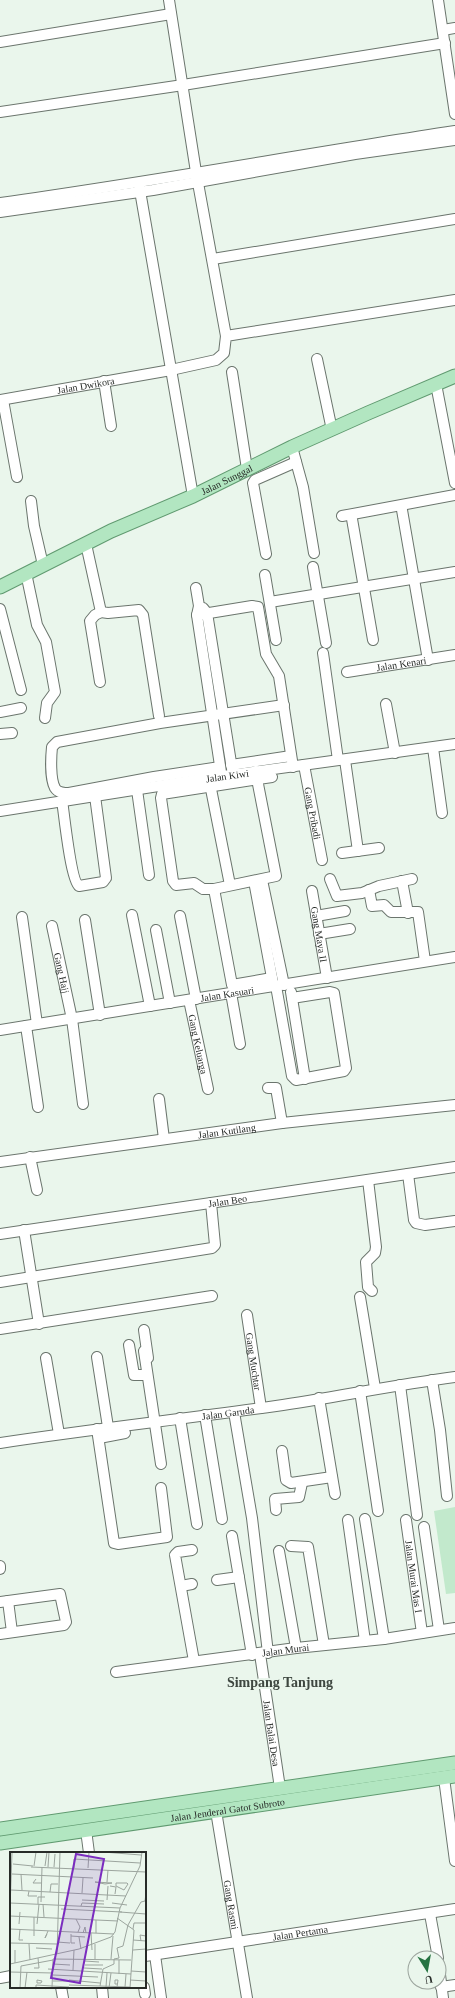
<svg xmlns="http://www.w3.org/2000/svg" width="455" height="1998" viewBox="0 0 455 1998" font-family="'Times New Roman',serif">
	<rect width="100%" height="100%" fill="#eaf6ec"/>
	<!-- green -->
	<path fill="#c2e9cc" d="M 455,1507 L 455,1593 L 446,1594 L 434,1511 Z"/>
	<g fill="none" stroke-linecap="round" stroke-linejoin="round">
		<defs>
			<g id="minor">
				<path d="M 169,0 L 196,172 L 226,336"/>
				<path d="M 438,0 L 455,114"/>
				<path d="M 443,30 L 455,28"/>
				<path d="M 0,42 L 171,14"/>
				<path d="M 0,112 L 183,85 L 445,43"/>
				<path d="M 139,185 L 193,496"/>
				<path d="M 0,203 C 152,182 303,154 455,131"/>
				<path d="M 0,212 L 153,190 L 355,154 L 455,140"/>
				<path d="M 213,259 L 455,219"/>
				<path d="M 317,359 L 332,430"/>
				<path d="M 232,372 L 247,469"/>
				<path d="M 104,381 L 111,426"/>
				<path d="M 436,384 L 455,483"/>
				<path id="s1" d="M 0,400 L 171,370 L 216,360 L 224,353 L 226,336 L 455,300"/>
				<path d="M 3,400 L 17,477"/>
				<path d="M 292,447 L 303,487 L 314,553"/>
				<path d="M 31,501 L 34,526 L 43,565"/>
				<path d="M 402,510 L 428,660"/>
				<path d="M 342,516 L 455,495"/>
				<path d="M 352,519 L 373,640"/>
				<path d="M 86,544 L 101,612 L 108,613 L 139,610 L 143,615 L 159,716"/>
				<path d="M 266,554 L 253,483 L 255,480 L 296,462"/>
				<path d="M 313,567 L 326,643"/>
				<path d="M 26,573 L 37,625 L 46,642 L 55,692 L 47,703 L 45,718"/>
				<path d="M 265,575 L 276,640"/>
				<path d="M 196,588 L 199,606 L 197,615 L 221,772"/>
				<path d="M 270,602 L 455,572"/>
				<path d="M 203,608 L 207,613 L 233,775"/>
				<path d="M 0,609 L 21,690"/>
				<path d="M 197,615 L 252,606 L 258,607 L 266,654 L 279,676 L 293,767"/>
				<path d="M 323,653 L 338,760"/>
				<path id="s2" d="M 347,672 L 455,655"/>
				<path d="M 100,682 L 90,621 L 95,615 L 101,612"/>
				<path d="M 386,704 L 395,753"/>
				<path d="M 0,712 L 21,708"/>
				<path d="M 0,734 L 12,733"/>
				<path d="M 433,748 L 442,813"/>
				<path d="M 345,760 L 358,851"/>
				<path d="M 231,765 L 291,756"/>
				<path id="s3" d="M 304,765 L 322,860"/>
				<path d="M 220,767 L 154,777 L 69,793 C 64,793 58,793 55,788 C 50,779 51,757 52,747 L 57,742 L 160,723 L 284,705"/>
				<path d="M 256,771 L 257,779 L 276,876 L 214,889 L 203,889 L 194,883 L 176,885 L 173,881 L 161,798 L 162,794 L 272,777"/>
				<path d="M 209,779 L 230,885"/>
				<path d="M 137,790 L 149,875"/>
				<path d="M 62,800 C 64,814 71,881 79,886 L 103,882 L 106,878 L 95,796"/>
				<path id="s4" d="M 0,811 L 209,778 L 455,744"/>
				<path d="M 342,853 L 379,848"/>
				<path d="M 330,879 L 337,896 L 362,893 L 379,886 L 412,879"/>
				<path d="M 262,880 L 284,985"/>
				<path d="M 254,881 L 273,983"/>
				<path d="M 402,881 L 408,913"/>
				<path d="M 214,889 L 232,985 L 272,978"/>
				<path d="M 369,890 L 372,906 L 384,905 L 391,912 L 418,912 L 425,961"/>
				<path id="s5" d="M 312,891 L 327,978"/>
				<path d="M 132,915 L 150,1006"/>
				<path d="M 180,916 L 196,999"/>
				<path d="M 316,916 L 345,911"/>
				<path d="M 22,917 L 37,1024"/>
				<path d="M 85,920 L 100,1015"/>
				<path id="s6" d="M 52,926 L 72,1019 L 83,1104"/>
				<path d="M 156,930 L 170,1003"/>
				<path d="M 319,934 L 350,929"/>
				<path d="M 276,986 L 292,1076 L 296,1080 L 344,1071 L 346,1068 L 334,993 L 330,992 L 292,998"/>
				<path d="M 291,992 L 305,1079"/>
				<path d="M 231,993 L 240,1044"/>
				<path id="s7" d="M 189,1000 L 208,1089"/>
				<path d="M 26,1026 L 38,1107"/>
				<path id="s8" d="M 0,1030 L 455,957"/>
				<path d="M 268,1088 L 276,1088 L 282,1123"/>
				<path d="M 159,1099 L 164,1139"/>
				<path d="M 30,1157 L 37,1190"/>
				<path id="s9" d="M 0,1162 L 282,1123 L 455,1105"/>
				<path d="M 408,1174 L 414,1220 L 416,1223 L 425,1225 L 455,1221"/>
				<path d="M 368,1180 L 376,1247 L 375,1253 L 366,1262 L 368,1287 L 372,1291"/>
				<path d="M 24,1230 L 39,1324"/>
				<path id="s10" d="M 0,1234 L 455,1167"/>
				<path d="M 0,1282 L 212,1248 L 215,1245 L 211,1203"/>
				<path d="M 360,1297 L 375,1388"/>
				<path id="s11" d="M 247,1315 L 261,1408"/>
				<path d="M 0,1329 L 212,1296"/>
				<path d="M 144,1330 L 148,1358"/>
				<path d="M 129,1345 L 134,1375 L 147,1375"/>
				<path d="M 144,1351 L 161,1464"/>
				<path d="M 97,1357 L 108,1427"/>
				<path d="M 46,1358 L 59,1434"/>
				<path d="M 432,1380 L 440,1430 L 447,1496"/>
				<path d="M 400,1385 L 417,1515"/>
				<path d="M 360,1391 L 378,1511"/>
				<path d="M 319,1398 L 335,1494"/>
				<path d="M 234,1412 L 252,1518 L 268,1653"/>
				<path d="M 205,1415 L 222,1519"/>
				<path d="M 180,1418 L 197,1524"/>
				<path d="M 97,1429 L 114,1543 L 118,1544 L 167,1537 L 161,1488"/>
				<path d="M 99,1438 L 125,1433"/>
				<path id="s12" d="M 0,1443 C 92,1429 184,1419 276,1406 C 336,1397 395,1385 455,1377"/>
				<path d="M 282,1451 L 286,1480 L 291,1483 L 332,1477"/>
				<path d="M 276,1510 L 275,1499 L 299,1497 L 302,1483"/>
				<path d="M 365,1519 L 384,1639"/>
				<path d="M 348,1520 L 365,1641"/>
				<path id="s13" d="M 406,1520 L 422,1633"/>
				<path d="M 424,1527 L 439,1630"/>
				<path d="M 232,1536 L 252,1655"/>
				<path d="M 291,1546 L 308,1547 L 324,1645"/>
				<path d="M 192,1550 L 178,1552 L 175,1555 L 194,1661"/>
				<path d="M 279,1551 L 296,1648"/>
				<path d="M 0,1566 L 0,1569"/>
				<path d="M 217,1580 L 239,1577"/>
				<path d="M 181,1586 L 192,1584"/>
				<path d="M 8,1601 L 12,1632"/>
				<path d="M 0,1602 L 60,1594 L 66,1622 L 64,1625 L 0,1634"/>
				<path id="s14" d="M 260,1654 L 280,1788"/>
				<path id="s15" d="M 116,1672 L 296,1648 L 384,1639 L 455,1628"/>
				<path d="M 444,1778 L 455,1861"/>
				<path id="s16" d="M 216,1811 L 247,1998"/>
				<path d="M 86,1830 L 89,1853"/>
				<path d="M 430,1914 L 438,1958"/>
				<path d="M 155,1955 L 161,1998"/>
				<path id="s17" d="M 145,1956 L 455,1909"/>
				<path d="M 439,1967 L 443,1998"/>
				<path d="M 0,1978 L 11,1976"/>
				<path d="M 61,1987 L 63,1998"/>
				<path d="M 102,1987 L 103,1998"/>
				<path d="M 144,1987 L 145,1994"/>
				<path d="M 441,1987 L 455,1985"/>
			</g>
			<g id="major">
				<path id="s18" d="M 0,587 L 111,531 L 193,496 L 292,447 L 368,413 L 455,376"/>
				<path d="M 0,1829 L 455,1763"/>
				<path id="s19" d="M 0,1843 L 455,1776"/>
			</g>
		</defs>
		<!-- minor casing -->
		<use href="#minor" stroke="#6b756d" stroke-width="12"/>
		<!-- major casing -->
		<use href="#major" stroke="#609a70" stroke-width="15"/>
		<!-- minor -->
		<use href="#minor" stroke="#fff" stroke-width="10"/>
		<!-- major -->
		<use href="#major" stroke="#b2e6c1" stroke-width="13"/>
	</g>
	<g text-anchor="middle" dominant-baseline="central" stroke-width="4" stroke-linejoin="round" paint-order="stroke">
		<!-- street labels -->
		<g font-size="10" fill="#272b28" stroke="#eaf6ec">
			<text stroke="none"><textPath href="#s1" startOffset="87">Jalan Dwikora</textPath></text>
			<text stroke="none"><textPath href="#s18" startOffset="251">Jalan Sunggal</textPath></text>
			<text stroke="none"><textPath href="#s2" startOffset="55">Jalan Kenari</textPath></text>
			<text stroke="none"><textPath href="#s4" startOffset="230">Jalan Kiwi</textPath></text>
			<text stroke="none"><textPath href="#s3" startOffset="49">Gang Pribadi</textPath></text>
			<text stroke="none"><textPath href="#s5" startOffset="44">Gang Maya II</textPath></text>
			<text stroke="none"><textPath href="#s6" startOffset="48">Gang Hajj</textPath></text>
			<text stroke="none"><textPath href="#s8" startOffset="230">Jalan Kasuari</textPath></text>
			<text stroke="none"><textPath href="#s7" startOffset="45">Gang Keluarga</textPath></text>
			<text stroke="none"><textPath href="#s9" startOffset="229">Jalan Kutilang</textPath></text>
			<text stroke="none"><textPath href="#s10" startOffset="230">Jalan Beo</textPath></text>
			<text stroke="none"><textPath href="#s11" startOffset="47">Gang Muchtar</textPath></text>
			<text stroke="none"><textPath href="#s12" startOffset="230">Jalan Garuda</textPath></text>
			<text stroke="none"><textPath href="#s13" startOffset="57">Jalan Murai Mas I</textPath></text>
			<text stroke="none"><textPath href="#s15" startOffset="171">Jalan Murai</textPath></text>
			<text stroke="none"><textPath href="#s14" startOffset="80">Jalan Balai Desa</textPath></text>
			<text stroke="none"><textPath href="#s19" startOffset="230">Jalan Jenderal Gatot Subroto</textPath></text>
			<text stroke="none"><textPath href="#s16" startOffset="95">Gang Rasmi</textPath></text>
			<text stroke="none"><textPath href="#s17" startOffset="157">Jalan Pertama</textPath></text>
		</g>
		<!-- district labels -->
		<g font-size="14" font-weight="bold" fill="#3e4740" stroke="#eaf6ec">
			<text x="280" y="1682">Simpang Tanjung</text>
		</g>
	</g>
	<!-- overview -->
	<g transform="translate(10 1852)">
		<rect width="136" height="136" fill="#eaf6ec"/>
		<path fill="none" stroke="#9ca59e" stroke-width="1" d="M 12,0 L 35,0M 93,0 L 131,3M 3,12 L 23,14M 24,14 L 26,0M 35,14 L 37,0M 21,15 L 136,20M 38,15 L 39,0M 44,15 L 45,2M 64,16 L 64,7 L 130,11M 78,16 L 79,0M 2,22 L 83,26M 11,22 L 12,38M 26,27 L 23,31 L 32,31M 85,30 L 102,31 L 95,32 ZM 97,30 L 98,18M 106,31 L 117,31 L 118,32 L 114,38 L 106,34 ZM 100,34 L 106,35 L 105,42M 1,38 L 116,44M 19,39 L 18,44 L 27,44M 40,40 L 41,32 L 48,32M 72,41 L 73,26M 72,48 L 94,49M 97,48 L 98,34M 31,50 L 32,15M 0,51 L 110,56M 102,51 L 117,53M 28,52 L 28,45 L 35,45M 33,52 L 34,65M 71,54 L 72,51 L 94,52M 0,57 L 2,0M 51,57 L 112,60M 110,60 L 136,62M 0,64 L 108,69M 107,66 L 124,78 L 120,136M 66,67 L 70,75 L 68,80M 9,72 L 10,60M 27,72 L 29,52M 118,73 L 131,50 L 135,49 L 136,41M 0,77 L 104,82M 10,77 L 9,88 L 13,88M 123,77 L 124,71 L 136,71M 73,81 L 75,75 L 76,81M 81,81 L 82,98M 86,81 L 86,68M 37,82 L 35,86 L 38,79M 61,82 L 61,91 L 65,91M 24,84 L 24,65M 61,84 L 75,85M 69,85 L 71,97M 123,88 L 136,89M 131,89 L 130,83 L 136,84M 47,90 L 60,91M 0,91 L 47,92M 19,92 L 20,108M 26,96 L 42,97M 123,98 L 136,97M 47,102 L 50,0M 43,107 L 121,108M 85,107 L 85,92M 101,107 L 103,84M 75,109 L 89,110M 5,111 L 5,98M 0,112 L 69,97 L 101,85 L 105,80 L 110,56 L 130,14 L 132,0M 43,112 L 60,113M 75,113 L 93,113M 24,116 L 29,116 L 28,106M 74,116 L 92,117M 38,117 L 121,122M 63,118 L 64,98M 121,119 L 136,120M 0,120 L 43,121M 109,122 L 109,108M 43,123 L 88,125M 27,128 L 32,129 L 31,131 L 27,131 ZM 59,128 L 90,131M 120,128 L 136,129M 43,129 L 59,129M 107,132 L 105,132 L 105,128 L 108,128 L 107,135M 59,133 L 120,135M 42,134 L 59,135M 90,134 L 93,117 L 104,112 L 104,107 L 109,106 L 107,96 L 113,94 L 118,73M 96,135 L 97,121M 115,135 L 116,122M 10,136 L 11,114 L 43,108M 15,136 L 17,120M 26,136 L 26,133 L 42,134M 42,136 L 43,107M 99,136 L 101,121"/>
		<path fill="#7b2cbf" fill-opacity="0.15" stroke="#7b2cbf" stroke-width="2" d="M 66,2 L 94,7 L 70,131 L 41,126 Z"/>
		<rect width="136" height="136" fill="none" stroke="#272b28" stroke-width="2"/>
	</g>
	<!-- north arrow -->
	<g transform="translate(427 1970) rotate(169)"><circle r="19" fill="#eaf6ec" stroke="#9ca59e"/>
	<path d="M0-3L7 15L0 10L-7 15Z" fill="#267342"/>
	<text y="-6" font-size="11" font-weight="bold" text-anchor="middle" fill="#272b28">U</text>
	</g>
</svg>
